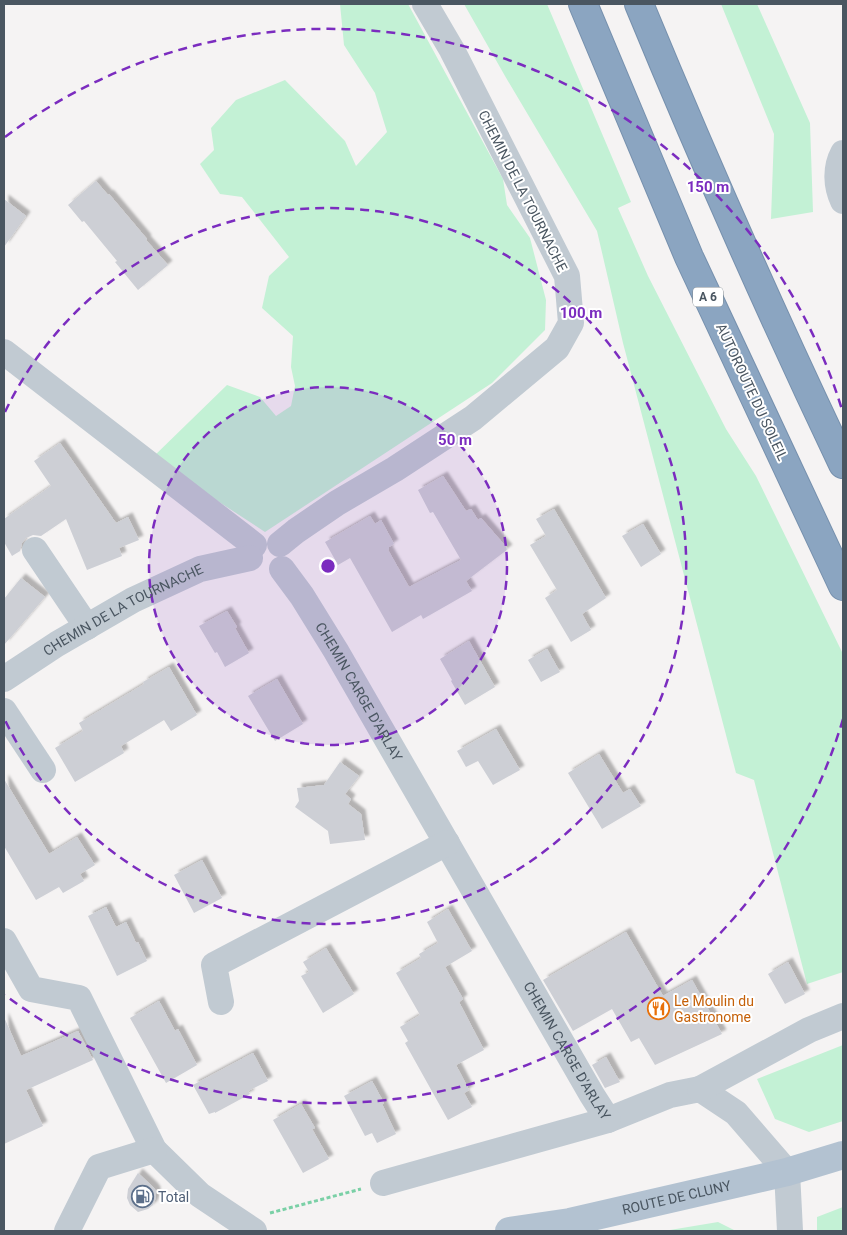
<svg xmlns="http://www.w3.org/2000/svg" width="847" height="1235" viewBox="0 0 847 1235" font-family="Roboto,sans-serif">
	<defs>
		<filter id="shadow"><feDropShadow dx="4.5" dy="-4.5" stdDeviation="1" flood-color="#0004"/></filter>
	</defs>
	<rect width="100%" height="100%" fill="#f5f3f3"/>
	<!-- green -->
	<path fill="#c3f1d5" d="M 340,4 L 408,4 L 503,179 L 507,205 L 530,238 L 546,300 L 545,330 L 492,383 L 265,532 L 152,458 L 227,385 L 260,397 L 276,416 L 291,406 L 295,386 L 291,367 L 293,336 L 262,308 L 269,276 L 289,257 L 242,197 L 220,194 L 200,164 L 214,150 L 211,128 L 236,100 L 285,80 L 345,141 L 356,166 L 387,132 L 375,93 L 344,45 Z
		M 464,4 L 547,4 L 631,202 L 618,208 L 648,276 L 726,429 L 756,476 L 843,654 L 843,972 L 807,984 L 754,780 L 736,773 L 623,343 L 597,231 L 505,76 Z
		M 721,4 L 757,4 L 810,123 L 813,212 L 771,219 L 774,134 Z
		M 843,1045 L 843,1121 L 809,1132 L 775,1119 L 757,1079 Z
		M 843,1207 L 843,1231 L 817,1231 L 817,1217 Z
		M 718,1222 L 736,1231 L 664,1231 Z"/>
	<!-- building -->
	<path fill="#cdcfd5" filter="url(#shadow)" d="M 96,181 L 108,195 L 109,194 L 147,239 L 146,240 L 168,265 L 138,290 L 115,262 L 117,261 L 84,221 L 82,222 L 68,205 Z
		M 4,199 L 26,216 L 4,247 Z
		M 60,443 L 116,523 L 128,517 L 139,540 L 119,548 L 122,556 L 87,570 L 66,519 L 41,536 L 33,535 L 26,538 L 22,543 L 20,551 L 12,556 L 4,542 L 4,519 L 51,486 L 34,461 Z
		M 443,476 L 466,511 L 471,509 L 478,520 L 481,518 L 508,549 L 466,581 L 472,591 L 423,619 L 421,615 L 392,632 L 350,558 L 338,565 L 325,542 L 370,516 L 375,524 L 381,520 L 394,544 L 389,547 L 389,549 L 388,550 L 409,587 L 461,560 L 433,512 L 430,513 L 418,490 Z
		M 554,509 L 606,598 L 582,614 L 591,630 L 571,642 L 545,598 L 557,590 L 530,545 L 546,536 L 536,519 Z
		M 643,524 L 661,554 L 641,567 L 622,536 Z
		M 21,578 L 45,597 L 4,645 L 4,599 Z
		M 227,611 L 237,627 L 235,628 L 249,653 L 225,667 L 217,652 L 215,653 L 199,626 Z
		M 469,641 L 495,687 L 465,705 L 451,681 L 452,680 L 440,659 Z
		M 547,649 L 560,672 L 541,682 L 528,660 Z
		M 169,667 L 197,715 L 171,731 L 164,720 L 121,746 L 124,753 L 75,782 L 55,748 L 83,731 L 79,723 L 144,684 L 143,682 Z
		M 277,679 L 303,724 L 275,741 L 248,696 Z
		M 496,729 L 520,770 L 493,785 L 478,761 L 466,767 L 457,751 Z
		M 599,754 L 623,793 L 630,789 L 641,806 L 602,829 L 568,773 Z
		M 340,762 L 359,776 L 345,794 L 351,799 L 348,804 L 361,814 L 365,840 L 330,844 L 328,831 L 295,807 L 299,801 L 297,788 L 324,785 Z
		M 4,779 L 49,854 L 77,837 L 95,865 L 80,874 L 84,881 L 63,893 L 59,887 L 36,900 L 4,846 Z
		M 202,860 L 222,898 L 194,913 L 174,875 Z
		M 106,907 L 116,927 L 126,922 L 136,943 L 138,942 L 147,961 L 117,976 L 88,916 Z
		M 448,909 L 472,951 L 445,967 L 463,999 L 459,1002 L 484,1050 L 456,1065 L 469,1090 L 464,1093 L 472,1107 L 448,1120 L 405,1043 L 408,1041 L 400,1027 L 420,1015 L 396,973 L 421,958 L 419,954 L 438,943 L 427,922 Z
		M 626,932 L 663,996 L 692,980 L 722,1034 L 655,1065 L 639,1038 L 631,1042 L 612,1009 L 573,1031 L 543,980 Z
		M 326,948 L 354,994 L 323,1013 L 301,976 L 309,972 L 303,962 Z
		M 788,962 L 805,994 L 785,1004 L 768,974 Z
		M 159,1001 L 175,1031 L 178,1029 L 197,1065 L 166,1083 L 130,1018 Z
		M 4,1017 L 21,1056 L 78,1031 L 93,1060 L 26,1090 L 43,1126 L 4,1144 Z
		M 253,1053 L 268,1081 L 248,1091 L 250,1094 L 215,1113 L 215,1112 L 209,1114 L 193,1085 Z
		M 606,1057 L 620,1082 L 605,1088 L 592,1065 Z
		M 372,1081 L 384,1103 L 382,1104 L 396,1134 L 377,1143 L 372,1133 L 365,1136 L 344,1096 Z
		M 301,1104 L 315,1128 L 312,1129 L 329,1159 L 303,1173 L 273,1120 Z
		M 138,1173 L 153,1187 L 156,1191 L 156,1197 L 153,1205 L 148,1209 L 138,1212 L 130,1205 L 127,1198 L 128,1189 Z"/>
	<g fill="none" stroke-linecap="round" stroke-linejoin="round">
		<defs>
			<path id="highway" d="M 583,4 L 689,257 L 843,586
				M 639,4 C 703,159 771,313 843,464"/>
		</defs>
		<!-- highway casing -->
		<use href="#highway" stroke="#7690ad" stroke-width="30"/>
		<!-- path -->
		<path stroke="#7ad0a6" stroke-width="3" stroke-dasharray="4 2.5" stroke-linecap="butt" d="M 270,1213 L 361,1189"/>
		<!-- minor -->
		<g stroke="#c1cad2" stroke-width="26">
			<path d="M 843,153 C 835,168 836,186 843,201"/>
			<path d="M 4,352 L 254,545"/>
			<path d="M 280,544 L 296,531 L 337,503 L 395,469 L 473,418 L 557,348 L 571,323 L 567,276 L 452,50 L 425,4"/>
			<path d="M 35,550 L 87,627"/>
			<path id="s1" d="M 282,569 L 302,596 L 336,651 L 592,1095 L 608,1120 L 670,1095 L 700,1089 L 736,1113 L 787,1172 L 790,1231"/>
			<path id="s2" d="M 4,679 L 57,644 L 133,600 L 200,569 L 250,558"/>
			<path d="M 4,711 L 43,770"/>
			<path d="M 4,941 L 31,989 L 79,998 L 154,1150 L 200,1195 L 254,1231"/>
			<path d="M 221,1002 L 214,965 L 447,843"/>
			<path d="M 700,1089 L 809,1030 L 843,1016"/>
			<path d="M 383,1183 L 608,1120"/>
			<path d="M 67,1231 L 99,1167 L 154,1150"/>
		</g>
		<!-- major -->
		<path stroke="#b3c2d1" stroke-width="28" id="s3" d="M 509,1231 L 570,1222 L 787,1172 L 843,1155"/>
		<!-- highway -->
		<use href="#highway" stroke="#8ba5c1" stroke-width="28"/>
	</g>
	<!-- distance rings -->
	<circle cx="328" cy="566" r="179" fill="#7b2cbf" fill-opacity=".12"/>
	<g fill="none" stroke="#7b2cbf" stroke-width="2.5" stroke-dasharray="9 6">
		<circle cx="328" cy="566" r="179"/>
		<path d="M5 412A358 358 0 1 1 5 720"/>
		<path d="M843 719A537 537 0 0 1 5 995M5 137A537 537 0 0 1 843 413"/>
	</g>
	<!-- icons -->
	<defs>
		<symbol id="restaurant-ring" viewBox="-11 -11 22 22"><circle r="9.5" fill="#fff" stroke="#e8710a" stroke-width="1.5"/><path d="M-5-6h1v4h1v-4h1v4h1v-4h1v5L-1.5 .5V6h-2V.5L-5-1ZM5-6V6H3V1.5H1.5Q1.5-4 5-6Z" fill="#e8710a"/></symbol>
		<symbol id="fuel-ring" viewBox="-11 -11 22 22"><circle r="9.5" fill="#fff" stroke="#5c6f8a" stroke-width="1.5"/><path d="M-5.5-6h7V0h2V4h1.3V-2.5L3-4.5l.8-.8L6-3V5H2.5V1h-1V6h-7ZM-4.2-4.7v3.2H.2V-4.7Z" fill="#5c6f8a"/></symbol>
	</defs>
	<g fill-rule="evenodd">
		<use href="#restaurant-ring" x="646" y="996" width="25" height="25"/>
		<use href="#fuel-ring" x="130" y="1184" width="25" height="25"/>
	</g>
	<g text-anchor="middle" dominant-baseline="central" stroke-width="4" stroke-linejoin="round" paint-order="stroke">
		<!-- shield labels -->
		<rect fill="#fff" stroke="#808990" stroke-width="1" x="693" y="287.5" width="30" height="19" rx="4"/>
		<g font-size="12" font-weight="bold" fill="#4a5661">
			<text x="708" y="297">A 6</text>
		</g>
		<!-- street labels -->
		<g font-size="14" fill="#4a5661" stroke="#fff">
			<text transform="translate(523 191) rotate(63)">CHEMIN DE LA TOURNACHE</text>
			<text transform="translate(752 392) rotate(65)">AUTOROUTE DU SOLEIL</text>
			<text stroke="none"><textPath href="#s2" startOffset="138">CHEMIN DE LA TOURNACHE</textPath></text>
			<text stroke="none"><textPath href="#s1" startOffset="145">CHEMIN CARGE D'ARLAY</textPath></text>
			<text stroke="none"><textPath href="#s1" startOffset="560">CHEMIN CARGE D'ARLAY</textPath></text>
			<text stroke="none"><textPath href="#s3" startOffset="171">ROUTE DE CLUNY</textPath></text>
		</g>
		<!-- food labels -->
		<g font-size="14" fill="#c56008" stroke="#fff" text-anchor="start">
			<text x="674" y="1001">Le Moulin du<tspan x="674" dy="16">Gastronome</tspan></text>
		</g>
		<!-- service labels -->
		<g font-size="14" fill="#4e5e75" stroke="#fff" text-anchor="start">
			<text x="158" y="1197">Total</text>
		</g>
	</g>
	<circle cx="328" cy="566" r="8" fill="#7b2cbf" stroke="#fff" stroke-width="2.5"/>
	<g font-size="15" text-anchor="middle" font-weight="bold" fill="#7b2cbf" stroke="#fff" stroke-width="4" stroke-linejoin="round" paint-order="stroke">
		<text x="708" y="192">150 m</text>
		<text x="581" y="318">100 m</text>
		<text x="455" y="445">50 m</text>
	</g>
	<!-- border -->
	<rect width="847" height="1235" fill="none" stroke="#4a5661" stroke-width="10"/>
</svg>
